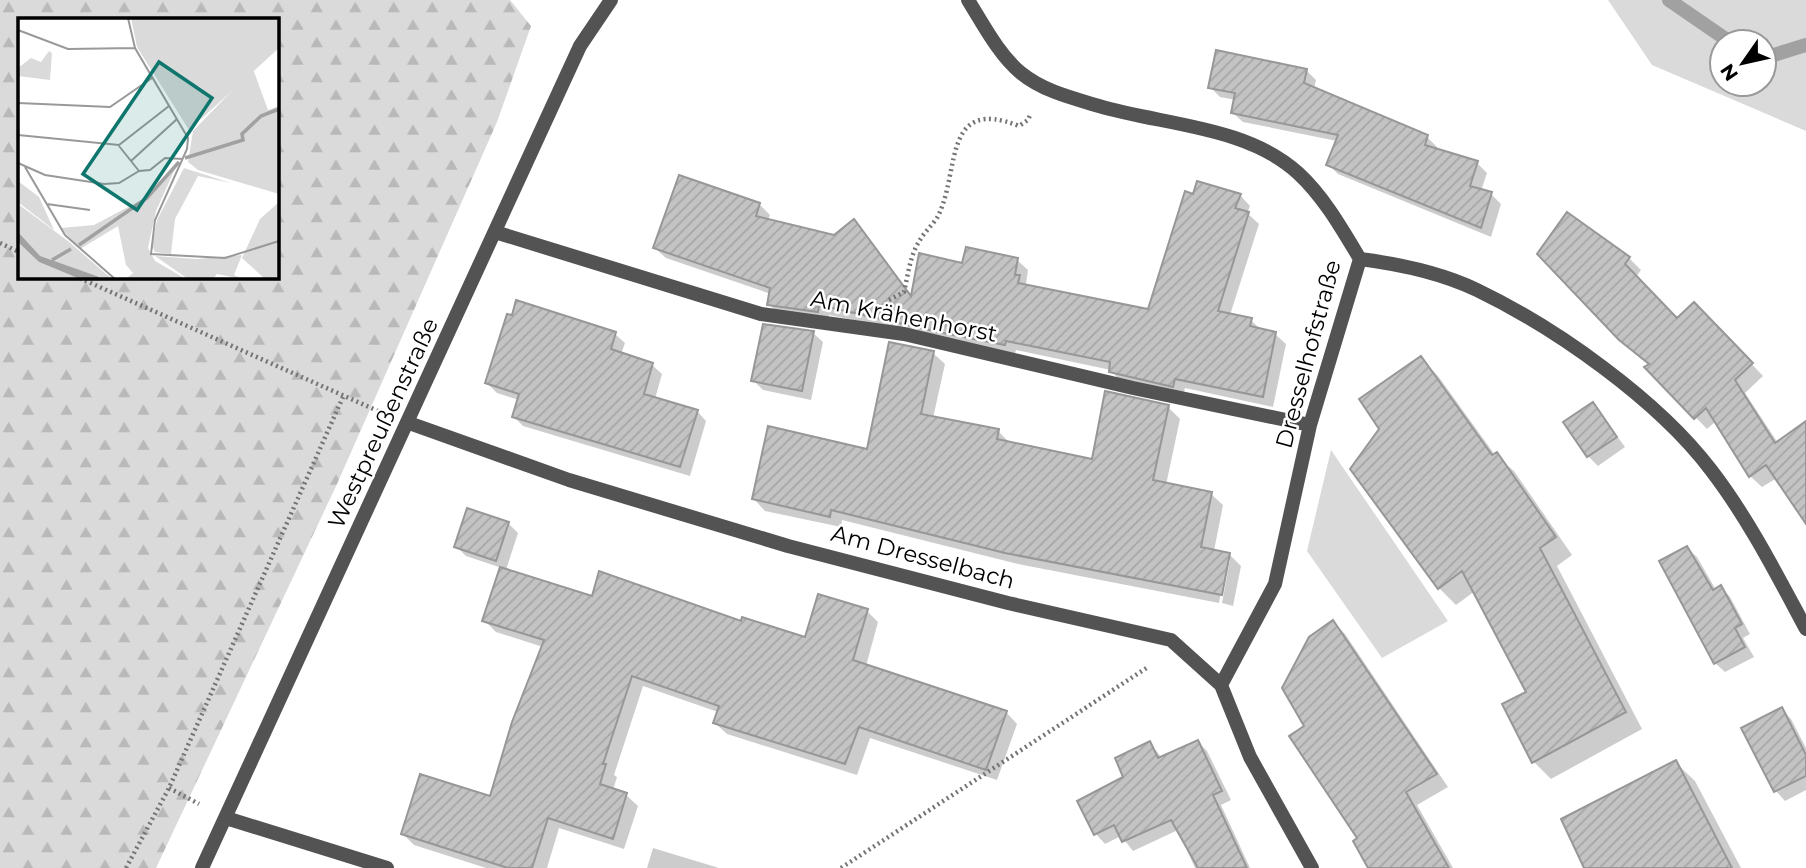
<svg xmlns="http://www.w3.org/2000/svg" width="1806" height="868" viewBox="0 0 1806 868" font-family="Montserrat,sans-serif">
	<defs>
		<pattern id="forest-firs" width="22" height="20" patternUnits="userSpaceOnUse" patternTransform="scale(1.75)"><rect width="22" height="20" fill="#dadada"/><path d="M5 1l3.5 6h-7zM16 11l3.5 6h-7z" fill="#b9b9b9"/></pattern>
		<pattern id="building-hatch" width="6" height="6" patternUnits="userSpaceOnUse" patternTransform="scale(1.75)"><rect width="6" height="6" fill="#c3c3c3"/><path d="M-1 1l2-2M0 6l6-6M5 7l2-2" fill="none" stroke="#a6a6a6"/></pattern>
	</defs>
	<rect width="100%" height="100%" fill="#fff"/>
	<!-- green -->
	<path fill="#dadada" fill-rule="evenodd" d="M 1608,0 L 1806,0 L 1806,131 L 1652,65 ZM 1722,42 L 1764,42 L 1764,84 L 1722,84 Z
		M 1331,450 L 1448,621 L 1382,658 L 1307,551 Z"/>
	<!-- forest -->
	<path fill="url(#forest-firs)" fill-rule="evenodd" d="M 0,0 L 510,0 L 531,26 L 497,122 L 337,484 L 156,868 L 0,868 ZM 19,19 L 276,19 L 276,276 L 19,276 Z"/>
	<!-- shadow -->
	<path fill="#0003" d="M 1306,70 L 1316,80 L 1314,89 L 1427,137 L 1437,147 L 1436,150 L 1477,163 L 1487,173 L 1481,191 L 1491,194 L 1501,204 L 1491,237 L 1338,174 L 1328,164 L 1337,141 L 1243,122 L 1233,113 L 1236,100 L 1220,97 L 1210,87 Z
		M 1240,195 L 1250,206 L 1247,213 L 1259,224 L 1230,315 L 1251,320 L 1262,331 L 1275,334 L 1286,344 L 1273,407 L 1185,388 L 1183,396 L 1121,382 L 1111,370 L 1016,350 L 1015,354 L 829,315 L 828,322 L 779,315 L 769,304 L 771,294 L 666,258 L 655,248 L 759,204 L 770,215 L 768,220 L 835,237 L 854,222 L 913,297 L 963,265 L 1017,260 L 1028,270 L 1026,284 L 1028,287 L 1149,311 L 1194,196 Z
		M 1568,214 L 1629,258 L 1641,270 L 1636,277 L 1677,321 L 1706,316 L 1763,376 L 1745,393 L 1778,443 L 1806,425 L 1806,521 L 1777,478 L 1762,487 L 1750,476 L 1716,421 L 1707,429 L 1647,367 L 1650,365 L 1621,339 Z
		M 813,333 L 823,342 L 811,400 L 763,390 L 753,380 Z
		M 615,334 L 625,343 L 621,354 L 652,365 L 662,374 L 655,399 L 697,411 L 706,421 L 690,476 L 523,426 L 514,417 L 519,400 L 497,393 L 487,383 Z
		M 933,353 L 945,364 L 933,418 L 998,431 L 1011,444 L 1094,461 L 1168,407 L 1180,419 L 1166,485 L 1211,494 L 1223,505 L 1214,551 L 1229,554 L 1241,566 L 1233,606 L 1222,603 L 1230,560 L 1227,560 L 1219,603 L 1018,564 L 842,520 L 841,527 L 765,511 L 754,499 L 868,451 Z
		M 1421,358 L 1438,376 L 1495,455 L 1514,471 L 1572,555 L 1557,566 L 1642,729 L 1551,779 L 1534,762 L 1529,693 L 1475,591 L 1456,605 L 1439,588 L 1382,429 Z
		M 1593,404 L 1625,447 L 1598,466 L 1588,456 Z
		M 508,523 L 518,533 L 506,570 L 593,598 L 742,623 L 806,639 L 867,611 L 878,622 L 866,666 L 1006,712 L 1017,724 L 997,780 L 870,738 L 857,775 L 727,734 L 715,723 L 718,712 L 643,686 L 614,775 L 617,777 L 613,790 L 626,795 L 638,806 L 624,849 L 559,828 L 547,868 L 486,868 L 414,845 L 403,834 L 491,798 L 543,647 L 496,632 L 484,620 L 502,568 L 466,556 L 456,546 Z
		M 1687,548 L 1697,557 L 1716,590 L 1721,587 L 1730,597 L 1750,634 L 1743,638 L 1754,657 L 1725,672 L 1715,663 Z
		M 1333,622 L 1345,634 L 1448,787 L 1417,805 L 1453,868 L 1370,868 L 1360,839 L 1306,727 Z
		M 1781,709 L 1791,719 L 1806,748 L 1806,790 L 1785,801 L 1776,791 Z
		M 1198,742 L 1207,751 L 1231,800 L 1221,805 L 1250,868 L 1195,868 L 1178,830 L 1133,851 L 1121,836 L 1105,844 L 1096,834 L 1079,802 L 1126,778 L 1150,743 L 1162,758 Z
		M 1676,763 L 1695,781 L 1741,868 L 1592,868 Z
		M 653,848 L 719,868 L 647,868 Z"/>
	<g fill="none" stroke-linecap="round" stroke-linejoin="round">
		<!-- stream -->
		<path stroke="#a1a1a1" stroke-width="14" d="M 1669,0 L 1730,42
			M 1764,58 L 1806,45"/>
	</g>
	<!-- building -->
	<path fill="url(#building-hatch)" stroke="#979797" stroke-width="2" d="M 1216,50 L 1307,69 L 1304,83 L 1428,135 L 1425,145 L 1478,161 L 1470,186 L 1492,192 L 1481,228 L 1326,165 L 1338,135 L 1231,113 L 1235,93 L 1208,88 Z
		M 679,175 L 760,203 L 756,216 L 834,235 L 854,219 L 911,296 L 919,253 L 962,263 L 966,247 L 1018,258 L 1015,275 L 1020,275 L 1018,283 L 1148,309 L 1185,191 L 1193,194 L 1197,181 L 1241,194 L 1235,208 L 1249,212 L 1218,311 L 1252,318 L 1250,326 L 1276,332 L 1263,397 L 1175,379 L 1173,387 L 1109,372 L 1110,362 L 1006,341 L 1005,345 L 938,332 L 819,305 L 818,312 L 767,305 L 770,288 L 653,248 Z
		M 1567,212 L 1630,257 L 1625,264 L 1677,318 L 1694,302 L 1753,363 L 1735,380 L 1775,443 L 1806,421 L 1806,524 L 1766,465 L 1749,477 L 1706,408 L 1694,419 L 1644,367 L 1649,364 L 1619,340 L 1537,254 Z
		M 516,300 L 616,332 L 611,349 L 653,363 L 644,394 L 698,410 L 680,467 L 512,417 L 519,394 L 485,383 L 507,314 L 512,315 Z
		M 763,324 L 814,331 L 802,391 L 751,381 Z
		M 889,342 L 934,351 L 921,414 L 999,429 L 997,439 L 1092,459 L 1105,391 L 1169,405 L 1153,480 L 1212,492 L 1201,547 L 1230,553 L 1222,595 L 1005,553 L 831,510 L 830,517 L 752,499 L 768,426 L 867,449 Z
		M 1421,356 L 1492,455 L 1497,452 L 1556,537 L 1540,548 L 1626,712 L 1532,763 L 1502,704 L 1526,692 L 1462,571 L 1438,589 L 1350,469 L 1379,429 L 1359,399 Z
		M 1593,402 L 1617,437 L 1587,457 L 1563,422 Z
		M 467,508 L 509,522 L 496,561 L 454,547 Z
		M 1687,546 L 1713,590 L 1721,585 L 1742,624 L 1735,628 L 1745,647 L 1714,664 L 1659,561 Z
		M 500,567 L 592,596 L 599,571 L 741,621 L 742,617 L 805,637 L 818,594 L 868,609 L 853,660 L 1007,711 L 986,770 L 859,727 L 845,764 L 713,723 L 719,706 L 632,676 L 603,764 L 606,764 L 600,784 L 627,793 L 613,839 L 548,818 L 532,868 L 508,868 L 401,834 L 420,774 L 490,796 L 512,722 L 544,640 L 482,621 Z
		M 1333,620 L 1437,774 L 1406,792 L 1449,868 L 1368,868 L 1353,841 L 1357,838 L 1289,736 L 1304,726 L 1282,688 L 1309,637 Z
		M 1782,707 L 1806,755 L 1806,776 L 1774,792 L 1741,728 Z
		M 1198,740 L 1222,791 L 1213,795 L 1247,868 L 1198,868 L 1171,820 L 1122,842 L 1114,825 L 1094,835 L 1077,801 L 1123,777 L 1115,758 L 1150,741 L 1158,758 Z
		M 1676,760 L 1732,868 L 1584,868 L 1561,819 Z"/>
	<g fill="none" stroke-linecap="round" stroke-linejoin="round">
		<!-- path -->
		<path stroke="#757575" stroke-width="4.5" stroke-dasharray="2 3.5" stroke-linecap="butt" d="M 0,243 L 19,252
			M 75,276 L 378,411
			M 889,300 L 904,292 C 908,275 910,255 920,240 C 925,231 935,223 939,214 C 960,169 943,96 1019,126 L 1028,120 L 1031,113
			M 169,788 L 199,804
			M 126,868 L 169,788 L 343,397
			M 841,868 L 1148,667"/>
		<!-- street -->
		<path stroke="#535353" stroke-width="14" d="M 968,0 C 983,24 999,55 1021,73 C 1043,91 1072,98 1099,106 C 1163,125 1247,126 1298,173 C 1324,197 1342,229 1360,259 L 1310,425 L 1275,584 L 1221,685
			M 495,232 L 761,314 L 904,334 L 1133,388 L 1310,425
			M 1360,259 C 1399,264 1442,273 1477,290 C 1556,328 1658,400 1711,470 C 1748,518 1777,575 1806,629
			M 409,423 L 569,480 L 788,546 L 1008,603 L 1171,640 L 1221,685 L 1250,757 L 1312,868
			M 226,818 L 387,868
			M 202,868 L 580,46 L 611,0"/>
	</g>
	<g text-anchor="middle" dominant-baseline="central" stroke-width="5" stroke-linejoin="round" paint-order="stroke">
		<!-- street labels -->
		<g font-size="23" fill="#000" stroke="#fff">
			<text transform="translate(904 316) rotate(11)">Am Krähenhorst</text>
			<text transform="translate(1308 354) rotate(-75)">Dresselhofstraße</text>
			<text transform="translate(383 423) rotate(-65)">Westpreußenstraße</text>
			<text transform="translate(923 557) rotate(15)">Am Dresselbach</text>
		</g>
	</g>
	<!-- overview -->
	<g transform="translate(18 18)">
		<rect width="261" height="261" fill="#fff"/>
		<path d="M 31,33 L 34,35 L 32,62 L 0,58 L 0,50 L 13,40 L 23,44 ZM 235,51 L 250,92 L 261,88 L 261,176 L 180,152 L 170,144 L 175,113 ZM 161,142 L 138,193 L 130,230 L 137,243 L 168,261 L 108,261 L 115,255 L 108,247 L 100,208 L 62,231 L 43,210 L 76,207 L 127,180 ZM 166,150 L 213,165 L 180,158 L 157,201 L 153,236 L 137,234 L 134,228 L 139,202 ZM 261,184 L 261,261 L 247,261 L 224,240 L 242,201 ZM 0,186 L 50,223 L 94,261 L 63,255 L 21,238 L 0,214 ZM 0,224 L 21,244 L 62,261 L 0,261 ZM 224,237 L 216,257 L 224,261 L 199,256 L 195,261 L 170,261 L 137,238 L 179,241 Z" fill="#dadada"/>
		<path d="M 113,0 L 261,0 L 261,30 L 171,112 L 119,29 ZM 0,163 L 21,179 L 36,212 L 0,184 Z" fill="#dadada"/>
		<path d="M 0,214 L 22,238 L 87,261 L 62,261 L 21,244 L 0,224 Z" fill="#a1a1a1"/>
		<path fill="none" stroke="#a1a1a1" stroke-width="3.5" d="M 167,140 L 225,122 L 224,116 L 243,98 L 261,91M 61,227 L 129,180 L 161,144M 34,242 L 53,231"/>
		<path fill="none" stroke="#999" stroke-width="2" d="M 110,0 L 117,30 L 170,120 L 169,131 L 137,202 L 133,236 L 207,240 L 261,223M 0,12 L 50,31 L 117,30M 0,85 L 92,89 L 134,60M 0,117 L 101,127 L 151,88M 101,128 L 121,153M 113,143 L 159,101M 0,145 L 27,157 L 86,166 L 101,165 L 121,153M 7,149 L 47,217 L 97,261M 121,153 L 132,152 L 147,140 L 165,141M 29,186 L 72,192"/>
		<path fill="#0f766e" fill-opacity="0.15" stroke="#0f766e" stroke-width="3.5" d="M 141,44 L 194,80 L 119,192 L 65,156 Z"/>
		<rect width="261" height="261" fill="none" stroke="#000" stroke-width="3.5"/>
	</g>
	<!-- north arrow -->
	<g transform="translate(1743 63) rotate(236)"><circle r="33" fill="#ffffff" stroke="#999999" stroke-width="2"/>
	<path d="M0-5L12 26L0 18L-12 26Z" fill="#000000"/>
	<text y="-10" font-size="19" font-weight="bold" text-anchor="middle" fill="#000000">N</text>
	</g>
</svg>
